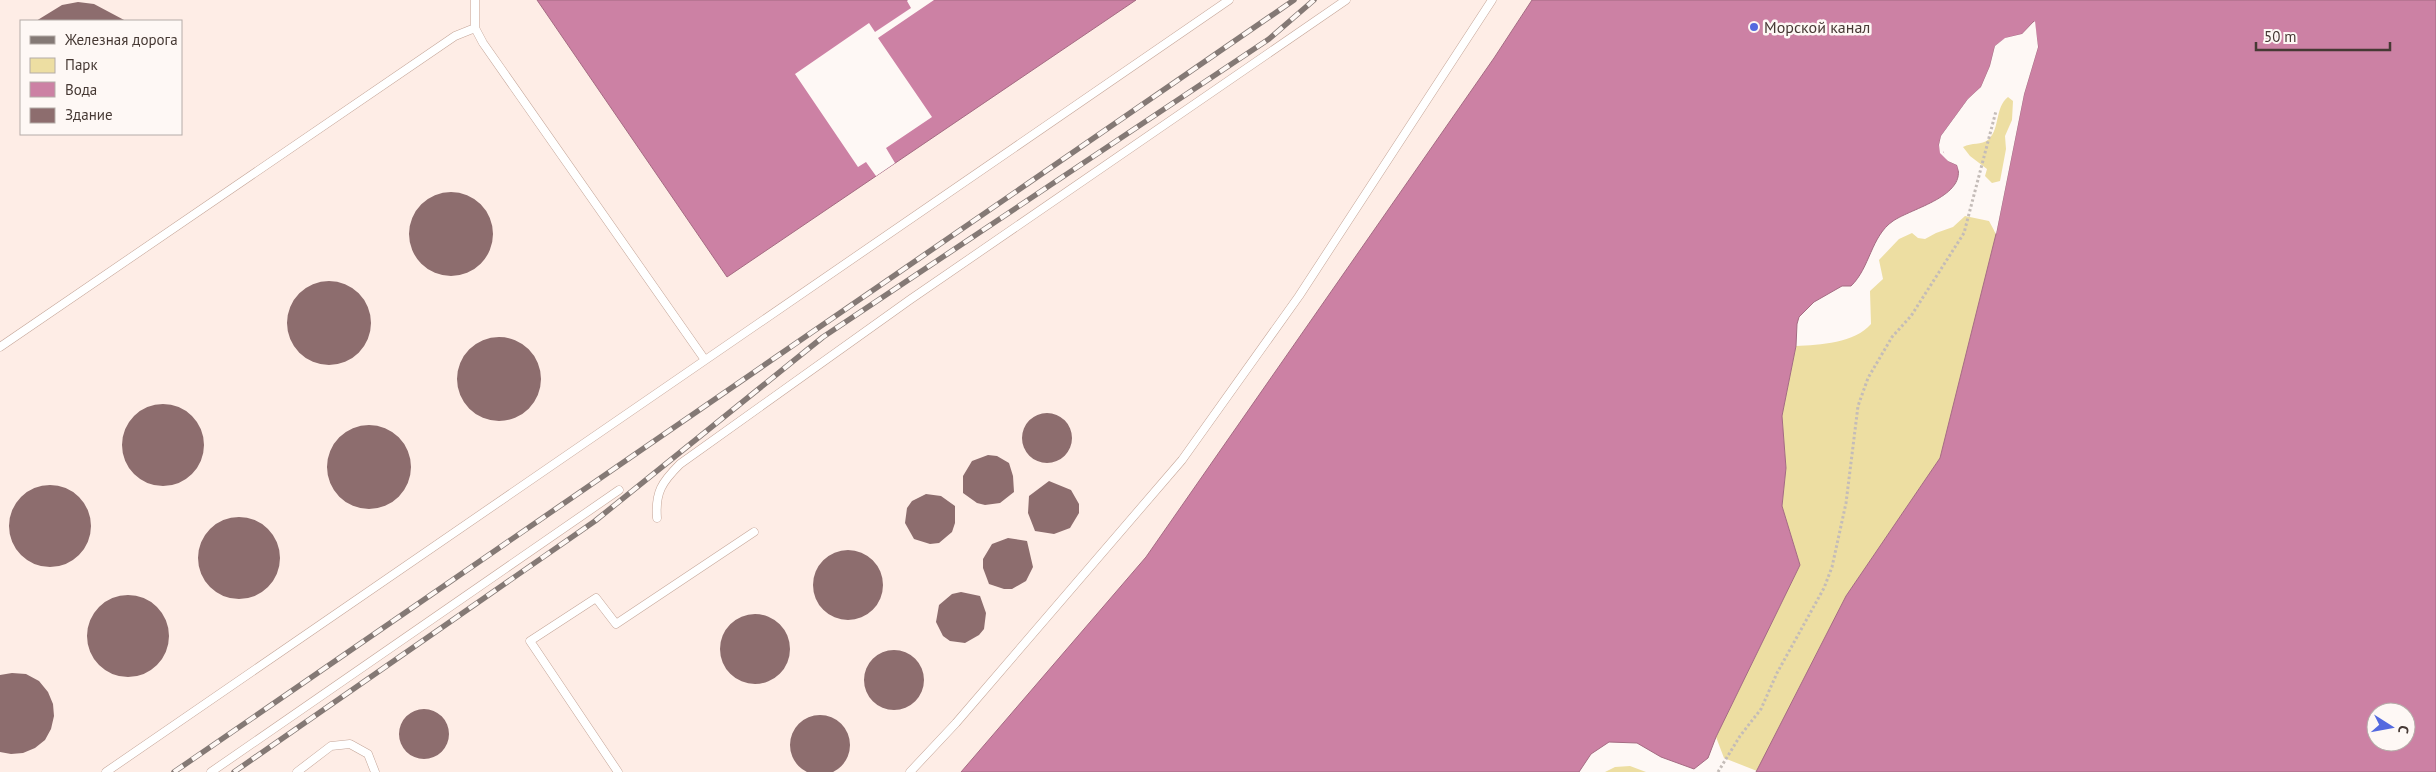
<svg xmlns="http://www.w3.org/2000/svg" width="2436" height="772" viewBox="0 0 2436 772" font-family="'PT Sans',sans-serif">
	<rect width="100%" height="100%" fill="#fef8f5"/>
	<!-- built -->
	<path fill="#feede6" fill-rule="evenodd" d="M 0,0 L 537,0 L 727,276 L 1136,0 L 1532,0 L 1494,58 L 1146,557 L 961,772 L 0,772 ZM 21,21 L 181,21 L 181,134 L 21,134 Z"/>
	<!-- green -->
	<path fill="#eddea2" d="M 2008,97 L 2013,101 L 2012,120 L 2005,136 L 2006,149 L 2000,181 L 1992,183 L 1985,176 L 1987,169 L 1970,156 L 1963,147 C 1972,142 1981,146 1989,139 C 2000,128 1995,107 2008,97 Z
		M 1965,216 L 1989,221 L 1996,234 L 1940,458 L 1846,596 L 1757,771 L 1724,758 L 1716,737 L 1800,565 L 1782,506 L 1786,468 L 1782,416 L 1796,346 C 1820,345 1855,343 1871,324 L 1870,291 L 1883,279 L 1879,260 L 1899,239 L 1912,233 L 1918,238 L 1925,239 L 1936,233 L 1953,227 Z
		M 1630,766 L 1646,772 L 1605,772 L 1615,767 Z"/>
	<!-- water -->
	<path fill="#cc81a4" stroke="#a46b82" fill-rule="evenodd" d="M 537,0 L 1136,0 L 727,277 Z
		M 1532,0 L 2436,0 L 2436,772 L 1756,772 L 1846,596 L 1940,458 L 1996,234 L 2024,94 L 2038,47 L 2034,21 L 2022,34 L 2006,38 L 1995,46 L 1990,66 L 1981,87 L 1968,99 L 1941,136 L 1939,145 L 1948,161 L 1957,165 C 1968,196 1912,208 1893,221 C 1871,236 1870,268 1851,286 L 1842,286 L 1814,302 L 1799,317 L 1797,324 L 1796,346 L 1782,416 L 1786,468 L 1782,506 L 1800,565 L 1716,737 L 1708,758 L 1694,769 L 1661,757 L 1637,743 L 1609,742 L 1591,754 L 1579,772 L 961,772 L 1146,557 L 1494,58 ZM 2376,712 L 2406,712 L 2406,742 L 2376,742 Z"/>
	<!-- pier -->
	<path fill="#fef8f5" d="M 908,0 L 934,0 L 878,38 L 932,117 L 886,148 L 895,163 L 876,176 L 866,162 L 858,167 L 795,74 L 869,23 L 875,32 L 911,8 L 907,1 Z
		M 2035,21 L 2038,47 L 2024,94 L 1996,234 L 1994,230 L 2022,93 L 2035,47 L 2033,26 L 2023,36 L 2007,41 L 1997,47 L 1993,67 L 1983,88 L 1970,101 L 1943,137 L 1943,152 L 1959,164 L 1962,173 L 1960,183 L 1952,192 L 1950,191 L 1958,182 L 1960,174 L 1957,165 L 1948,161 L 1940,153 L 1939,145 L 1941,136 L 1968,99 L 1981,87 L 1990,66 L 1995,46 L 2005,38 L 2022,34 Z"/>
	<!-- building -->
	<path fill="#8d6d6e" d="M 78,2 L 94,4 L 126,21 L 36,21 L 62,5 Z
		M409 234a42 42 0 1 1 84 0a42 42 0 1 1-84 0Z
		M287 323a42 42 0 1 1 84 0a42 42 0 1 1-84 0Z
		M457 379a42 42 0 1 1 84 0a42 42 0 1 1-84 0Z
		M122 445a41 41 0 1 1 82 0a41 41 0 1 1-82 0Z
		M1022 438a25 25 0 1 1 50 0a25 25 0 1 1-50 0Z
		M327 467a42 42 0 1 1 84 0a42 42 0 1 1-84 0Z
		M 988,455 L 997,456 L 1009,463 L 1013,476 L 1014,492 L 1000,503 L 985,505 L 977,503 L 963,493 L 963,476 L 972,461 Z
		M 1049,481 L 1071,490 L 1079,504 L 1079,513 L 1070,528 L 1054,534 L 1035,531 L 1028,513 L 1029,496 Z
		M9 526a41 41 0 1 1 82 0a41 41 0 1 1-82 0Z
		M 926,494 L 941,496 L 955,506 L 955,523 L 952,532 L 939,543 L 930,544 L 914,539 L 905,523 L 907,508 L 912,501 Z
		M198 558a41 41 0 1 1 82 0a41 41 0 1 1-82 0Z
		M 1008,538 L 1027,541 L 1033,567 L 1026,581 L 1012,589 L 1004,589 L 989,584 L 983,568 L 983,559 L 992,544 Z
		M813 585a35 35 0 1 1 70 0a35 35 0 1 1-70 0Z
		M 961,592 L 980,596 L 986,613 L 984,629 L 979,635 L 965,643 L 950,641 L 943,636 L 936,622 L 939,605 L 952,594 Z
		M87 636a41 41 0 1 1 82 0a41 41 0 1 1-82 0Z
		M720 649a35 35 0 1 1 70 0a35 35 0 1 1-70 0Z
		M864 680a30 30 0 1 1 60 0a30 30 0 1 1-60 0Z
		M 12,673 L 26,674 L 39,681 L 48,692 L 53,704 L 54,716 L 51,729 L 45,740 L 35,748 L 23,753 L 11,754 L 0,752 L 0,675 Z
		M399 734a25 25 0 1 1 50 0a25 25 0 1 1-50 0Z
		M790 745a30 30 0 1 1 60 0a30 30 0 1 1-60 0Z"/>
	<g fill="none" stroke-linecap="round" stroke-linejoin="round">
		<defs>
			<path id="lane" d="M 475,0 L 475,28 L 483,43 L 705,360
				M 0,347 L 455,36 L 475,28
				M 657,518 C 655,492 662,482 680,464 L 911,299 L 1346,0
				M 106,772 L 1229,0
				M 211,772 L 619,490
				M 297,772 L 331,746 L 350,744 L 368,754 L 375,772
				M 618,772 L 530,641 L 596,598 L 616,624 L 754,532
				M 910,772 L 956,723 L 1182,460 L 1299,296 L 1492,0"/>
		</defs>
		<!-- lane casing -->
		<use href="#lane" stroke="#c4a598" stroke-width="9"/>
		<!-- path -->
		<path stroke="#c4bcb8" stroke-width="3" stroke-dasharray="2.5 2.5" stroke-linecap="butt" d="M 1718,772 L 1740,736 L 1761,709 L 1777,673 L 1824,588 L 1832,567 L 1846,503 L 1858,406 L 1868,378 L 1892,337 L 1911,316 L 1964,233 L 1996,111"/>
		<!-- lane -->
		<use href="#lane" stroke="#fff" stroke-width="8"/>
		<defs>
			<path id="rail" d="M 174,772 L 1294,0
				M 234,772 L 595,521 L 823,337 L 1269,39 L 1314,0"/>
		</defs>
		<!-- rail casing -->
		<use href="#rail" stroke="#847975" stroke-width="5.5"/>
		<!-- rail -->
		<use href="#rail" stroke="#fef8f5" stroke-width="4" stroke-dasharray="11" stroke-linecap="butt"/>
	</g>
	<!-- markers -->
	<circle fill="#5469df" stroke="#fef8f5" stroke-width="2" cx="1754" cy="27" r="5"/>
	<g text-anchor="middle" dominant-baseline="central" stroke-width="5" stroke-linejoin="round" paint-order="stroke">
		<!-- poi labels -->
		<g font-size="16" fill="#463934" stroke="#fef8f5" text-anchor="start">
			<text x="1764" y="27">Морской канал</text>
		</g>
	</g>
	<!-- legend -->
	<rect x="20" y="20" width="162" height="115" fill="#fef8f5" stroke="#b4aca8"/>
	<rect x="30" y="36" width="25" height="8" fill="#847975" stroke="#b4aca8"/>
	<text x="65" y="45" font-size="15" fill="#463934">Железная дорога</text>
	<rect x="30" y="58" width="25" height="15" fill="#eddea2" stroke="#b4aca8"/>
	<text x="65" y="70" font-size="15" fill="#463934">Парк</text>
	<rect x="30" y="82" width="25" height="15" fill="#cc81a4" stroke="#b4aca8"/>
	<text x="65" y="95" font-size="15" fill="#463934">Вода</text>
	<rect x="30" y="108" width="25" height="15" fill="#8d6d6e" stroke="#b4aca8"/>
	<text x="65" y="120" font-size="15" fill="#463934">Здание</text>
	<!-- north arrow -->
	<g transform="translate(2391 727) rotate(101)"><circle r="24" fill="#fef8f5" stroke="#b4aca8"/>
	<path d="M0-4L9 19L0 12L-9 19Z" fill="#5469df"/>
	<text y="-8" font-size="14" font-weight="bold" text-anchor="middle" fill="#463934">С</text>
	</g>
	<!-- scale -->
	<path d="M2256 42v8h134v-8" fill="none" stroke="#463934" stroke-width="2.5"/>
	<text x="2264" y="42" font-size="15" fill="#463934" stroke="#fef8f5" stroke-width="4" paint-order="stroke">50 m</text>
</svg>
